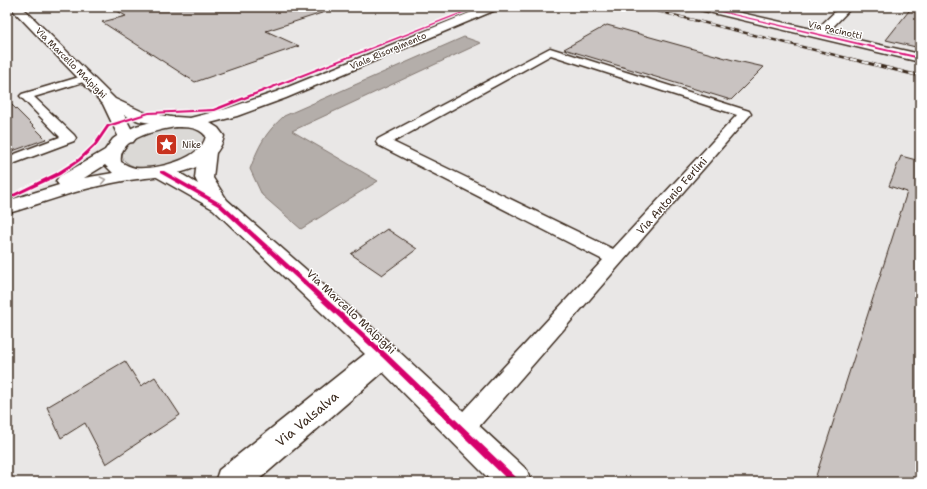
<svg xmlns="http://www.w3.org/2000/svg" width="927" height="489" viewBox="0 0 927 489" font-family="'Shantell Sans',sans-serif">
	<rect width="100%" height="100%" fill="#f7f6f6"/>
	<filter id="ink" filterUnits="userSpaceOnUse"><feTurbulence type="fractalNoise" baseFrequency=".025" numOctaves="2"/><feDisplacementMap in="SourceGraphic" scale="8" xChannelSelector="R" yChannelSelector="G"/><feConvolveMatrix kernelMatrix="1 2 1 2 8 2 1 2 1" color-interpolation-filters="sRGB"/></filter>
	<g filter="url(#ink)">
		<!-- built -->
		<path fill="#e9e7e6" d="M 7,7 L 920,7 L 920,482 L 7,482 Z"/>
		<!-- green -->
		<path fill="#dbd9d6" stroke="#8b827a" d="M 185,126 C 194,128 201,129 205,138 C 200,161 144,178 126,162 C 122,159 121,154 124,149 C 135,131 166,127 185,126 Z"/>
		<!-- water -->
		<path fill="#b4aeaa" stroke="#847972" d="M 464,37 L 481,43 L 292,131 L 378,181 L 301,229 L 262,195 L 250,169 C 259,145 265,133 284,116 Z"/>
		<!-- building -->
		<path fill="#c9c3c1" stroke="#3b2a1e" d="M 110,7 L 324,7 L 325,12 L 266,31 L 299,46 L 195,82 L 102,22 L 126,16 Z
			M 912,7 L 920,7 L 920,48 L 886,40 Z
			M 607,25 L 733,60 L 764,67 L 731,100 L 564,49 Z
			M 7,100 L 46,139 L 7,153 Z
			M 901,156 L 920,161 L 920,482 L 814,482 L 907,192 L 889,186 Z
			M 387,229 L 417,249 L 382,275 L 351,254 Z
			M 125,361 L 141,386 L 155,377 L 180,415 L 106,464 L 85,423 L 61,438 L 47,407 Z"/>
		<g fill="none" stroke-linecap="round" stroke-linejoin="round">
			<defs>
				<path id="service" d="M 550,48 L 749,111 L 751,114 L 469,438 L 461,441 L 453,438 L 449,430 L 453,422 L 603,260 L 378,145 L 376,142 L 378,139 ZM 551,55 L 737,115 L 613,249 L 393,142 Z
					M 86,75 L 90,76 L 92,78 L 90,80 L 34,97 L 74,135 L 76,138 L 74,141 L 7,166 L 7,157 L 60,137 L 22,98 L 20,96 L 22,94 Z"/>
				<path id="minor" d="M 10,7 L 22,7 L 115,99 L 143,112 L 182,119 L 184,122 L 182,125 L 176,127 L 139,121 L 124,115 L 136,138 L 133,142 L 127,143 L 121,142 L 103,104 Z
					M 694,7 L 715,7 L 816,30 L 840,7 L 852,7 L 827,33 L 920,54 L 920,62 L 700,10 Z
					M 207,147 L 213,148 L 216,152 L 213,178 L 227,200 L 394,347 L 527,470 L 531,482 L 492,482 L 383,372 L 256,482 L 215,482 L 219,470 L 365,354 L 213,209 L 155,176 L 153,172 L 155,168 C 170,164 185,177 198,184 L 195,178 L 198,152 L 201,148 Z"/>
				<path id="primary" d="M 484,7 L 500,7 L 498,9 L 286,98 L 237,116 L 210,123 L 218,128 L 224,136 C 217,172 166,176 137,179 C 120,181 102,185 86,189 C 64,195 41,203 19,210 L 12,212 L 7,211 L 7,201 L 59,185 L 56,181 L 59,177 L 105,150 L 113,139 L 120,134 L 136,126 L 159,120 L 176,117 L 190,118 L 226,109 L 276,92 ZM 176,127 C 188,127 198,127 206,136 C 201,160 156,170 135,168 C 130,167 126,165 121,162 C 117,137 159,130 176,127 ZM 105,165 L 113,173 L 84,178 Z"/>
			</defs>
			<!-- service casing -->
			<use href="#service" stroke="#3b2a1e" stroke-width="3"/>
			<!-- minor casing -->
			<use href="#minor" stroke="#3b2a1e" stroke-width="3"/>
			<!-- primary casing -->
			<use href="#primary" stroke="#3b2a1e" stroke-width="3"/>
			<!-- service -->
			<use href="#service" fill="#fff" fill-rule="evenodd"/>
			<!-- minor -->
			<use href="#minor" fill="#fff" fill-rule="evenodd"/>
			<!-- primary -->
			<use href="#primary" fill="#fff" fill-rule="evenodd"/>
			<defs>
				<path id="rail-far1" d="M 641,7 L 855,60"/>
				<path id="rail" d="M 851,59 L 920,76"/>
			</defs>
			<!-- rail-far1 casing -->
			<use href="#rail-far1" stroke="#3b2a1e" stroke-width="2.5"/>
			<!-- rail casing -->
			<use href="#rail" stroke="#3b2a1e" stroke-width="3"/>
			<!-- rail-far1 -->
			<use href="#rail-far1" stroke="#fff" stroke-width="1.5" stroke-dasharray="5" stroke-linecap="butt"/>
			<!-- rail -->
			<use href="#rail" stroke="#fff" stroke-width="2" stroke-dasharray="6" stroke-linecap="butt"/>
			<defs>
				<path id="cycleway" d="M 475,7 L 478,7 L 215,111 L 149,114 L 109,127 L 96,146 L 80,161 L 60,175 L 7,200 L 7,197 L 56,173 L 78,159 L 94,144 L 107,125 L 149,112 L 213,109 Z
					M 699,7 L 703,7 L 920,57 L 920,59 Z
					M 160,171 L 164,171 L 222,204 L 386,353 L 518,479 L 519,482 L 510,482 L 382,357 L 218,206 L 160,173 Z"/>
			</defs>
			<!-- cycleway casing -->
			<use href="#cycleway" stroke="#fff" stroke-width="3"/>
			<!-- cycleway -->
			<use href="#cycleway" fill="#d6006c" fill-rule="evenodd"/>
		</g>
		<!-- one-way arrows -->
		<defs><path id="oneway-chevron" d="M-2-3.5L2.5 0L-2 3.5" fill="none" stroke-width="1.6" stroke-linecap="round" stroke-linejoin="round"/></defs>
		<use stroke="#a79f9a" href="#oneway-chevron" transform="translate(103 180) rotate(-11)"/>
	</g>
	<!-- icons -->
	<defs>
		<symbol id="sight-square" viewBox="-11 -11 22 22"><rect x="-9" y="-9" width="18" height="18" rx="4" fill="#c8321e" stroke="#fff"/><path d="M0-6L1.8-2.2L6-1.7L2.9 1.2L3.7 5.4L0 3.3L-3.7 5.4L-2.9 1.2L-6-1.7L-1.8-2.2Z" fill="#fff"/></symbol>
	</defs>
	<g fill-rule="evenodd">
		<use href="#sight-square" x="154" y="132" width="25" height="25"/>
	</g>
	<g text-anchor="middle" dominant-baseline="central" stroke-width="3" stroke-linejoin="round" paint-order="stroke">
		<!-- far-street labels -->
		<g font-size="9" fill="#3b2a1e" stroke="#fff">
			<text transform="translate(835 30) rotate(13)">Via Pacinotti</text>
			<text transform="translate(388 51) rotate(-23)">Viale Risorgimento</text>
			<text transform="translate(71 63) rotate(45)">Via Marcello Malpighi</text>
		</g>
		<!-- far-poi labels -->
		<g font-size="9" fill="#3b2a1e" stroke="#fff" text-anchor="start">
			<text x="182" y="145">Nike</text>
		</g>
		<!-- street labels -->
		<g font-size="11" fill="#3b2a1e" stroke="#fff">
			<text transform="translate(672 196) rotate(-48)">Via Antonio Ferlini</text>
			<text transform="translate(351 312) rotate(43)">Via Marcello Malpighi</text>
		</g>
		<!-- near-street labels -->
		<g font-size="13" fill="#3b2a1e" stroke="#fff">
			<text transform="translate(307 419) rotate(-40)">Via Valsalva</text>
		</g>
	</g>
	<!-- margin -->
	<rect width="927" height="489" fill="none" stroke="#fff" stroke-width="24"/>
	<rect x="12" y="12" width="903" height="465" fill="none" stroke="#3b2a1e" stroke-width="1.5" filter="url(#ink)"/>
</svg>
